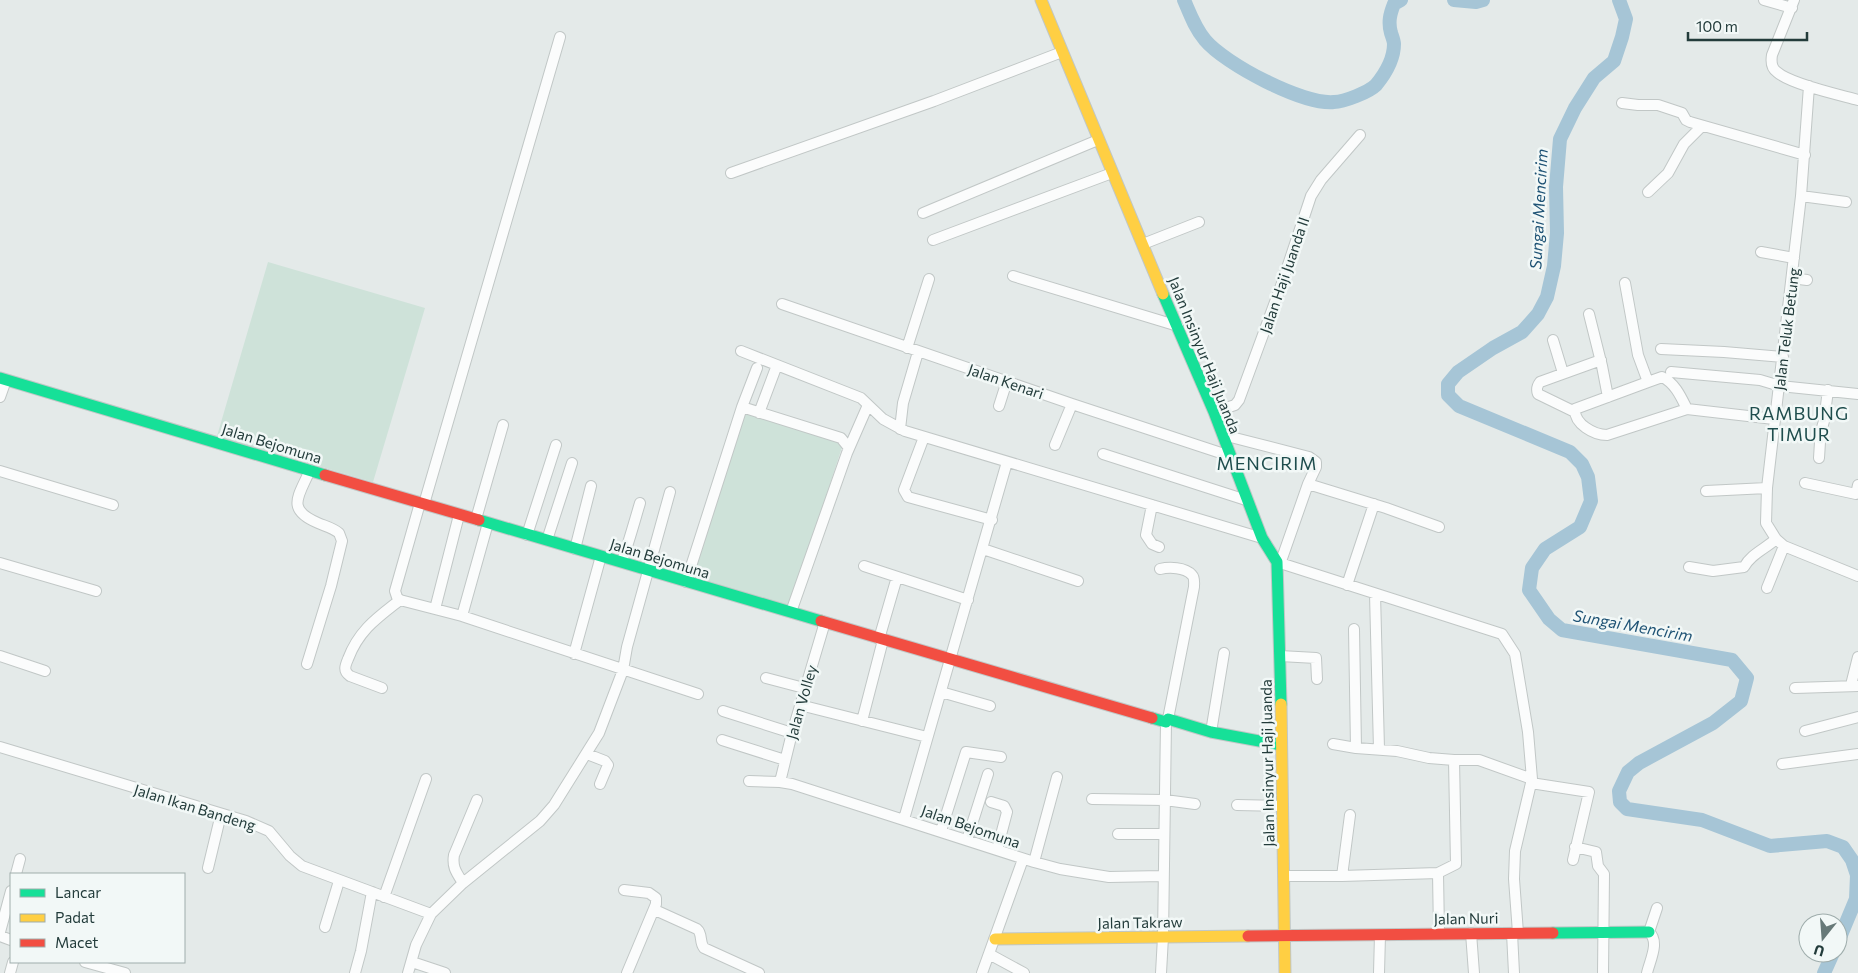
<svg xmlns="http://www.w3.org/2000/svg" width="1858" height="973" viewBox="0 0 1858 973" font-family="Commissioner,sans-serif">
	<rect width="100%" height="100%" fill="#e4eae9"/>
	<!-- green -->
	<path fill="#cee2d9" d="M 268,262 L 425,308 L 373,482 L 217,436 Z
		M 744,412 L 843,444 L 790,608 L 692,577 Z"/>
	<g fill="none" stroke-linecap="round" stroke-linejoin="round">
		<!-- river -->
		<path stroke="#a6c5d6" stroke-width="14" d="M 1184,0 C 1190,14 1195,28 1205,40 C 1225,64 1303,105 1334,102 C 1344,102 1369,92 1376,85 C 1385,74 1394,59 1394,44 C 1394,41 1392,36 1391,33 C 1388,22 1390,14 1394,4 L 1401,0
			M 1454,0 L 1476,2 L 1483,0
			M 1619,0 L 1626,19 L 1622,37 L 1614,61 L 1594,78 L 1575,108 L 1560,139 L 1556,187 L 1557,233 L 1554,266 L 1547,297 L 1538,314 L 1522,332 L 1493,348 L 1458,372 L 1448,384 L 1448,395 L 1459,406 L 1570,452 L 1582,464 L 1588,477 L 1591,501 L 1580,527 L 1545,549 L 1532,568 L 1529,590 L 1549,619 L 1562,630 L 1732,660 L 1747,678 L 1741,701 L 1713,723 L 1639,763 L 1628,772 L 1619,791 L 1620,802 L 1627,809 L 1702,820 L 1770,846 L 1827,841 L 1843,847 L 1852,860 L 1857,875 L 1856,899 L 1838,942
			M 1824,973 L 1833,953"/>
		<defs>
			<path id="street" d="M 1764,0 L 1792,8
				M 1794,0 L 1772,55 C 1771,61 1771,68 1777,72 C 1790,84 1840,95 1858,100
				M 1809,86 L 1801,196 L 1767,488 L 1766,523 L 1776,539 L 1784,546 L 1858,576
				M 1622,103 L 1638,105 L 1658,105 L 1682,113 L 1686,120 L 1690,122 L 1805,155
				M 731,173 L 934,101 L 1062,52
				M 1648,192 L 1668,173 L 1684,144 L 1702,126
				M 1801,196 L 1846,202
				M 923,213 L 1098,140
				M 933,240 L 1112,173
				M 1143,244 L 1199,222
				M 1761,252 L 1794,258
				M 1013,276 L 1178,326
				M 1792,278 L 1807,280
				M 1625,283 L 1638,355 L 1648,382 L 1662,377 C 1675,383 1681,397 1687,409
				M 782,304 L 1072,404 L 1230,456
				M 1589,314 L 1602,366 L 1608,397
				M 1553,340 L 1563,373
				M 907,348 L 929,279
				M 1661,349 L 1724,352 L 1783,357
				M 741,351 L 861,398 L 883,419 L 905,431 L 1262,538
				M 1671,372 L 1760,380 L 1780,386 L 1858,394
				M 1648,382 L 1575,409 C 1574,424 1594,435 1607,435 L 1687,409 L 1774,419
				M 0,397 L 6,380
				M 999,406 L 1007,381
				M 742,407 L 841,438 L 849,448
				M 1214,412 L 1235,405 L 1239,400 L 1282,283 L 1311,196 L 1321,180 L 1360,135
				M 1575,412 L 1538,394 C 1536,389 1537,386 1540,382 L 1601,360
				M 759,413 L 777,365
				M 900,429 L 903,403 L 918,352
				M 1223,435 L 1309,457 L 1316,462 L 1316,467 L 1308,484 L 1280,564
				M 924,437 L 904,490 L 908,497 L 992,520
				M 1055,445 L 1072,404
				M 1103,454 L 1246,500
				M 1819,458 L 1820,442 L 1819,438 L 1824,421 L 1828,390
				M 0,471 L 113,505
				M 1805,483 L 1856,494 L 1858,485
				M 1308,484 L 1386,508 L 1439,527
				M 1706,491 L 1767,488
				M 420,503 L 395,591 L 397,597 L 400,600 L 462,616 L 698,694
				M 424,504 L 560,37
				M 1152,505 L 1146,535 L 1152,544 L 1159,547
				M 476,519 L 503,425
				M 527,535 L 556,445
				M 547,540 L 572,463
				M 575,549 L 591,486
				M 983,549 L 1078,581
				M 622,561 C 629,542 634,523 640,503
				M 1277,562 L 1502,634 L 1515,654 L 1528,732 L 1532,779 L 1515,851 L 1514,879 L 1518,933
				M 0,563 L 96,591
				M 864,566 L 968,600
				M 1689,567 L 1713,571 L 1744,567 C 1751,554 1765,549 1776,539
				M 1160,569 C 1169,567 1185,567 1192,575 C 1195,578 1194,583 1194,587 L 1168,719
				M 686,582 L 742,407 L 757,368
				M 1347,585 L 1374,504
				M 1767,588 L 1784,546
				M 1375,594 L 1379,749
				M 435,609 L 459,515
				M 791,612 L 847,453 L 868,405
				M 462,616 L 488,523
				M 1354,629 L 1356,748
				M 879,639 L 897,577
				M 574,654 L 601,556
				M 0,656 L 45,671
				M 1280,656 L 1316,658 L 1317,679
				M 307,664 L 331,586 L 342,541 L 339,533 C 333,528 325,526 318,523 C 285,509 299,496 310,470
				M 766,678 L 804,688
				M 1851,685 L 1858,657
				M 382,688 L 350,676 C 343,671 345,666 348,659 C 359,630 377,618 400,600
				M 1795,688 L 1858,686
				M 941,692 L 990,706
				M 800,705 L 927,737
				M 723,711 L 792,733
				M 862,721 L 883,640
				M 1805,731 L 1858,717
				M 1211,732 L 1224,653
				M 722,740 L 785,760
				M 1333,744 L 1356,748 L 1397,751 L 1429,758 L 1454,760 L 1479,760 L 1532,779
				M 0,747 L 246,821 L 269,831 L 290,856 L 302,866 L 431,914
				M 587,754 L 605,761 L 608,765 L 600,784
				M 1782,764 L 1858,754
				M 749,781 L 780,782 L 792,784 L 1034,862 L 1060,869 L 1109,877 L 1163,876
				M 780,782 L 792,733 L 825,622
				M 1531,783 L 1589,792 L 1573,860
				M 1092,799 L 1165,800 L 1195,804
				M 991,802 L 1004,806 L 1007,812 L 997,850
				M 1237,805 L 1283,806
				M 904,819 L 1007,462
				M 941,831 L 966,752 L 1001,757
				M 1118,834 L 1164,834
				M 967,840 L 988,774
				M 1575,847 L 1596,852 L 1598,866 L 1604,874 L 1603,973
				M 1034,862 L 1057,777
				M 208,868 L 221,814
				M 1438,873 L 1439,933
				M 16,874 L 20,859
				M 1284,876 L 1342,876 L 1438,873 L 1456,864 L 1454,760
				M 1342,876 L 1350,815
				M 463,883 C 456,872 452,867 454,855 L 477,800
				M 624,890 L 649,893 L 656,898 L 656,904 L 627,973
				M 384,897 L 426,779
				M 655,910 L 697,929 C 703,934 699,942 704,948 L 759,973
				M 325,927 L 339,881
				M 0,932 L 11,891
				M 1471,933 L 1474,973
				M 1512,933 L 1514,973
				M 0,936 L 11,940
				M 989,954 L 1024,973
				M 85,962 L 125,973
				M 412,962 L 445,973
				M 10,973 L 13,962
				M 355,973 L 361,951 L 372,892
				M 408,973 L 416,945 L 431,914 L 463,883 L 540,821 L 554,805 L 599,733 L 623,670 L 627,647 L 670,492
				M 982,973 L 1023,859
				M 1161,973 L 1163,937 L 1166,722
				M 1379,973 L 1380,935
				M 1647,973 C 1650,960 1660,942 1649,932 L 1657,908"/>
			<path id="fast" d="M 1163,294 L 1214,412 L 1262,538 L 1277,562 L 1281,704
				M 0,378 L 325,475
				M 479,520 L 821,621
				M 1152,718 L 1166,722 L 1168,719 L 1211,732 L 1281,745
				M 1553,933 L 1649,932"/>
			<path id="slow" d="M 1041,0 L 1163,294
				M 1281,704 L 1285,973
				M 995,939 L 1248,936"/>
			<path id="jam" d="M 325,475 L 479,520
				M 821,621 L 1152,718
				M 1248,936 L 1553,933"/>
		</defs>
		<!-- street casing -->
		<use href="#street" stroke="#c1c7c6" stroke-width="12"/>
		<!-- fast casing -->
		<use href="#fast" stroke="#c0c7c6" stroke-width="13"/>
		<!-- slow casing -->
		<use href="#slow" stroke="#c0c7c6" stroke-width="13"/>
		<!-- jam casing -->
		<use href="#jam" stroke="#c0c7c6" stroke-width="13"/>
		<!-- street -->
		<use href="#street" stroke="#fbfcfc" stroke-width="10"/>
		<!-- fast -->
		<use href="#fast" stroke="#16e098" stroke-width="11"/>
		<!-- slow -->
		<use href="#slow" stroke="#ffcf43" stroke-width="11"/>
		<!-- jam -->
		<use href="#jam" stroke="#f24e42" stroke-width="11"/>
	</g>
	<g text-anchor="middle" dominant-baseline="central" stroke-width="5" stroke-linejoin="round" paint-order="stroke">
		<!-- street labels -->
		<g font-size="15" fill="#233c3b" stroke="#f2f8f7">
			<text transform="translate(1284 275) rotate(-71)">Jalan Haji Juanda II</text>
			<text transform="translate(1786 329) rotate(-83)">Jalan Teluk Betung</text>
			<text transform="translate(1205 355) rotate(68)">Jalan Insinyur Haji Juanda</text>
			<text transform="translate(1006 381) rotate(19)">Jalan Kenari</text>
			<text transform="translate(272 443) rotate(17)">Jalan Bejomuna</text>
			<text transform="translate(660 558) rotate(17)">Jalan Bejomuna</text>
			<text transform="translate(801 702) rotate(-74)">Jalan Volley</text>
			<text transform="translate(1267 763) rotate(-91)">Jalan Insinyur Haji Juanda</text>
			<text transform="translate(195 807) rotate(17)">Jalan Ikan Bandeng</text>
			<text transform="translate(971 826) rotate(19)">Jalan Bejomuna</text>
			<text transform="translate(1466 918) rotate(-1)">Jalan Nuri</text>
			<text transform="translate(1140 922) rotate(-1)">Jalan Takraw</text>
		</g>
		<!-- water labels -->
		<g font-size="16" font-style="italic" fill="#1f5375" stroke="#f2f8f7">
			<text transform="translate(1538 209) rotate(-87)">Sungai Mencirim</text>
			<text transform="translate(1633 625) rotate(10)">Sungai Mencirim</text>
		</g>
		<!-- quarter labels -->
		<g font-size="18" letter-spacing="1" fill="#1f4d4d" stroke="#f2f8f7">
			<text x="1799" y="413">RAMBUNG<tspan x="1799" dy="21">TIMUR</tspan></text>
			<text x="1267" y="463">MENCIRIM</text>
		</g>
	</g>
	<!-- legend -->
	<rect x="10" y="873" width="175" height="90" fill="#f2f8f7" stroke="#9fadac"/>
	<rect x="20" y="889" width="25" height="8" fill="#16e098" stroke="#9fadac"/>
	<text x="55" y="898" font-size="15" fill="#233c3b">Lancar</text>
	<rect x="20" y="914" width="25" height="8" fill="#ffcf43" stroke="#9fadac"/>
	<text x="55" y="923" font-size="15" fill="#233c3b">Padat</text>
	<rect x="20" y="939" width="25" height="8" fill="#f24e42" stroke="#9fadac"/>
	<text x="55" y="948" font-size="15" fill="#233c3b">Macet</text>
	<!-- north arrow -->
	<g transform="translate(1823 938) rotate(197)"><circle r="24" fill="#f2f8f7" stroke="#9fadac"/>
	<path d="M0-4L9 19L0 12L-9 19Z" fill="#677978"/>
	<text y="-8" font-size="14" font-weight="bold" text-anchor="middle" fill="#233c3b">U</text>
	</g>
	<!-- scale -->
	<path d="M1688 32v8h119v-8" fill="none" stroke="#233c3b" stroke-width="2.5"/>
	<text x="1696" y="32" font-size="15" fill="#233c3b" stroke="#f2f8f7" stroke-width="4" paint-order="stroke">100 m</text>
</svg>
